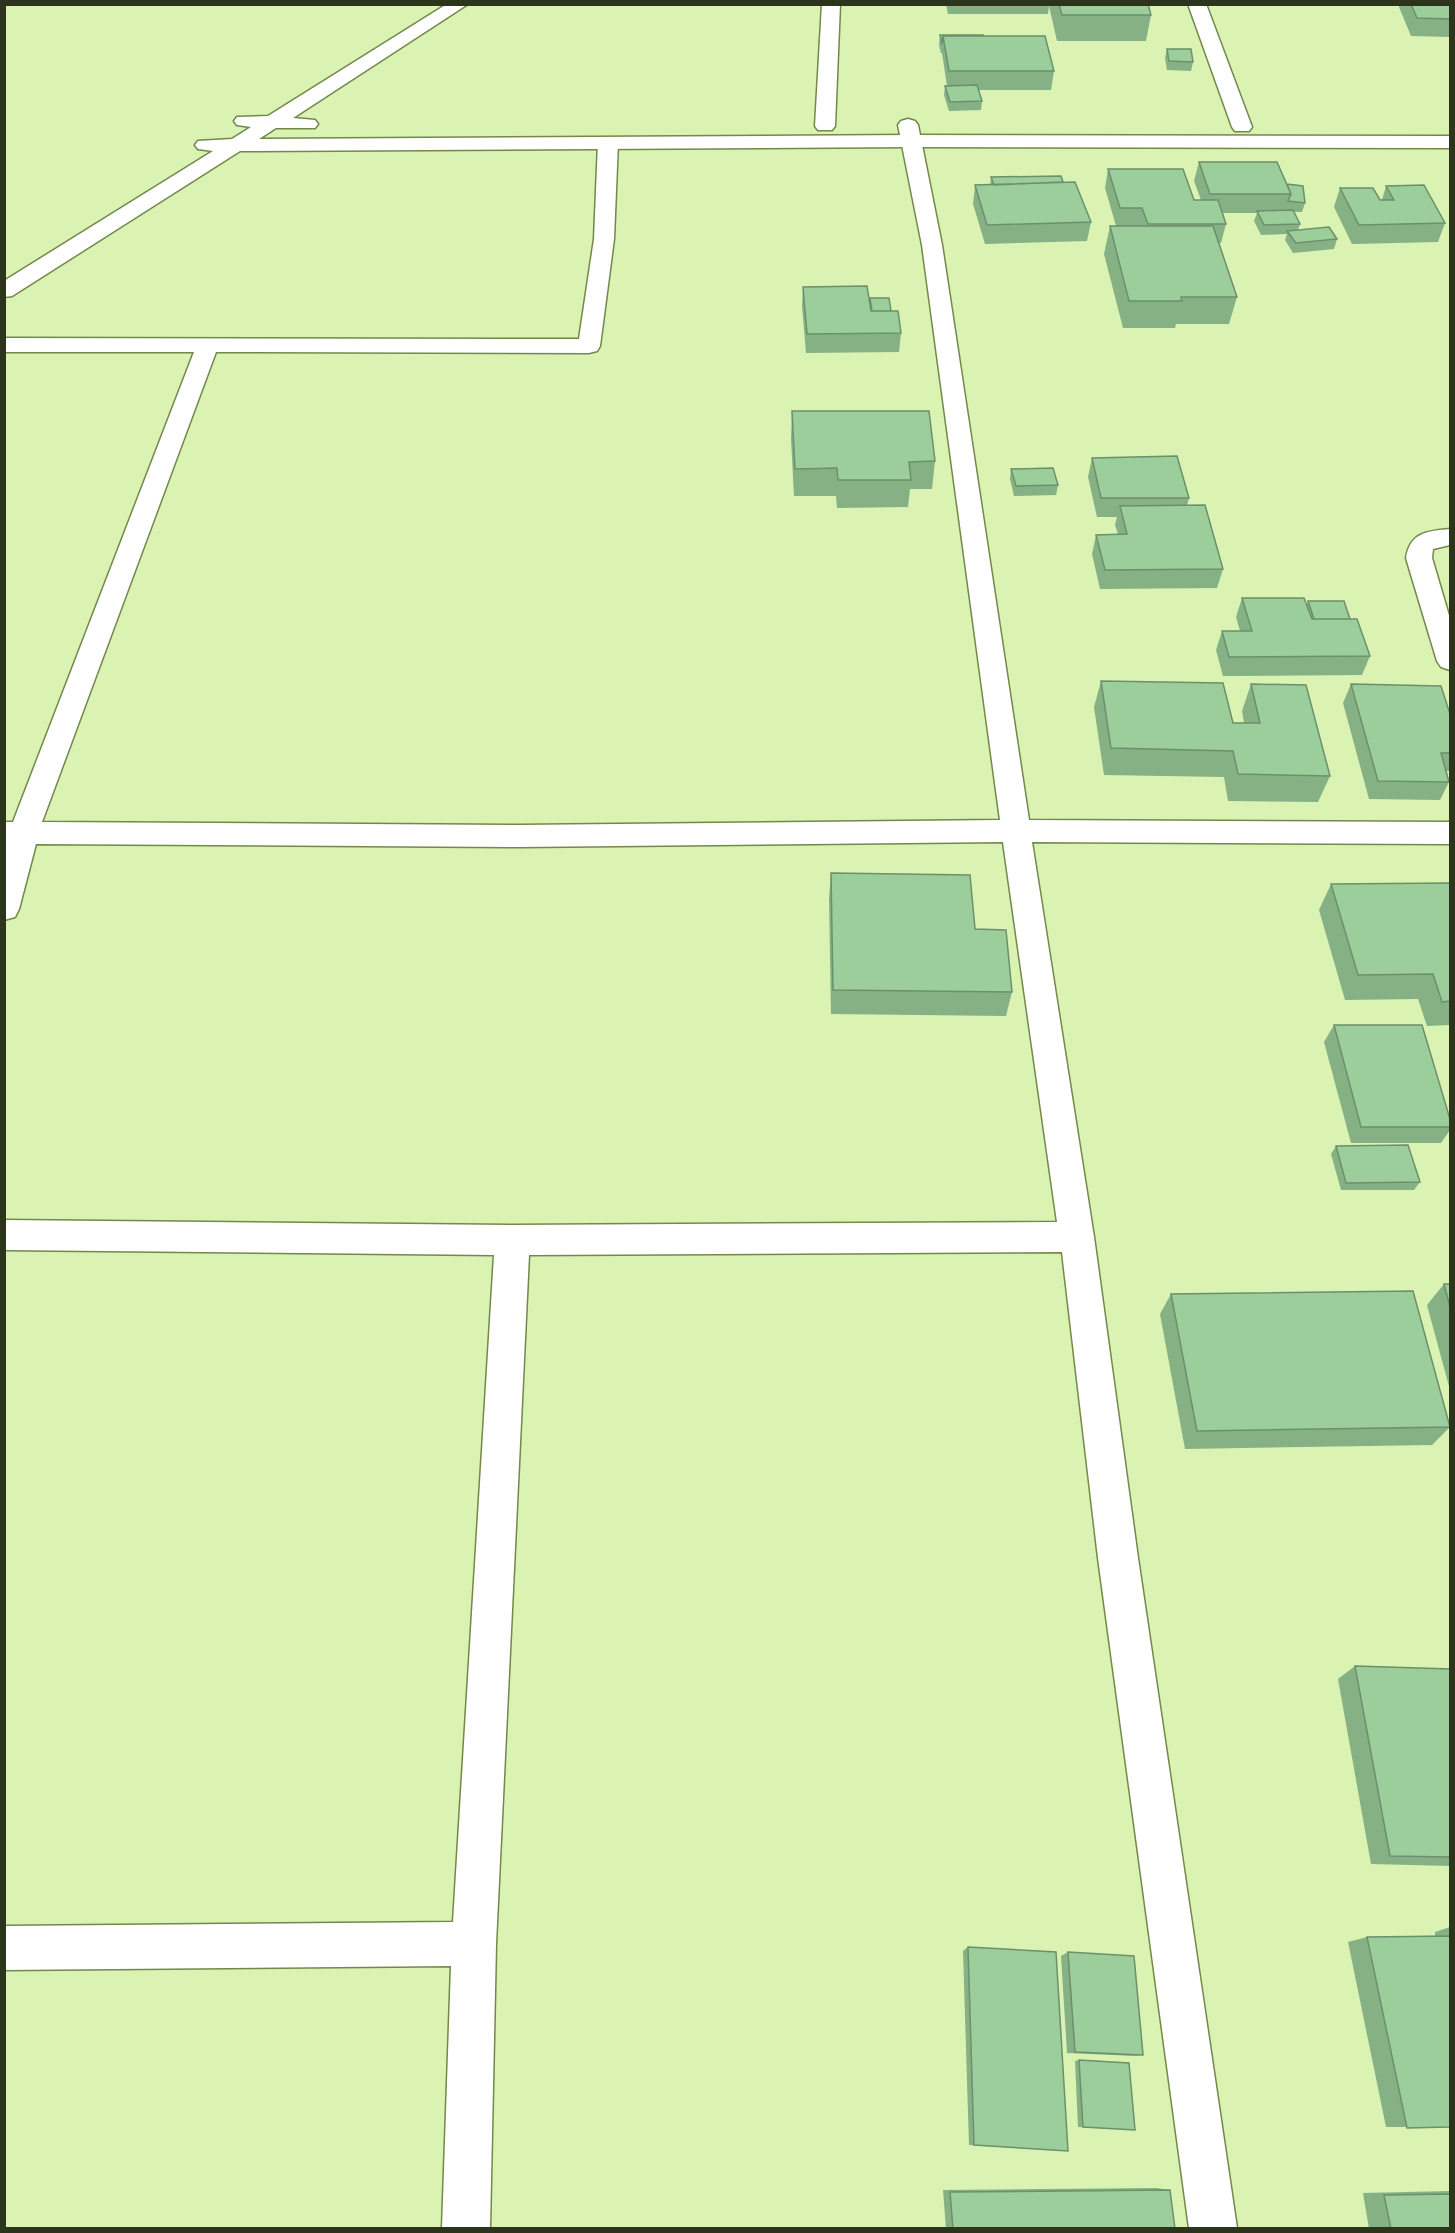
<svg xmlns="http://www.w3.org/2000/svg" width="1455" height="2233" viewBox="0 0 1455 2233" font-family="'Fira Sans Condensed',sans-serif">
	<rect width="100%" height="100%" fill="#daf2b2"/>
	<g fill="none" stroke-linecap="round" stroke-linejoin="round">
		<defs>
			<path id="minor" d="M 822,4 L 840,4 L 835,126 L 832,130 L 818,130 L 815,126 Z
				M 1188,4 L 1206,4 L 1252,127 L 1249,131 L 1235,131 L 1232,127 Z
				M 908,119 L 915,121 L 918,125 L 942,245 L 1029,820 L 1450,822 L 1450,844 L 1032,842 L 1094,1237 L 1138,1558 L 1237,2228 L 1189,2228 L 1098,1558 L 1062,1252 L 529,1255 L 496,1944 L 490,2228 L 442,2228 L 451,1966 L 4,1970 L 4,1926 L 453,1922 L 494,1255 L 4,1250 L 4,1220 L 512,1225 L 1057,1222 L 1003,842 L 520,847 L 36,844 L 19,909 L 15,917 L 4,920 L 6,844 L 4,844 L 4,822 L 13,822 L 194,352 L 4,352 L 4,338 L 579,339 L 594,239 L 598,142 L 601,138 L 615,138 L 618,142 L 614,239 L 600,346 L 597,351 L 589,353 L 216,352 L 42,822 L 520,825 L 1000,820 L 922,245 L 898,125 L 901,121 Z
				M 1450,529 L 1450,545 L 1433,549 L 1432,558 L 1450,619 L 1450,670 L 1441,667 L 1437,661 L 1406,558 C 1410,533 1426,531 1450,529 Z"/>
			<path id="tertiary" d="M 447,4 L 468,4 L 293,118 L 315,120 L 318,124 L 315,128 L 276,128 L 259,139 L 911,135 L 1450,136 L 1450,148 L 911,147 L 240,151 L 12,296 L 4,297 L 4,281 L 213,151 L 198,149 L 195,145 L 198,141 L 232,139 L 251,127 L 237,125 L 234,121 L 237,117 L 268,116 Z"/>
		</defs>
		<!-- minor casing -->
		<use href="#minor" stroke="#73884b" stroke-width="3"/>
		<!-- tertiary casing -->
		<use href="#tertiary" stroke="#73884b" stroke-width="3"/>
		<!-- minor -->
		<use href="#minor" fill="#fff" fill-rule="evenodd"/>
		<!-- tertiary -->
		<use href="#tertiary" fill="#fff" fill-rule="evenodd"/>
	</g>
	<!-- wall -->
	<path fill="#85b185" d="M 946,4 L 1148,4 L 1151,15 L 1146,41 L 1057,41 L 1049,6 L 1048,14 L 948,14 Z
		M 1400,4 L 1450,4 L 1450,37 L 1411,36 L 1399,7 Z
		M 940,35 L 983,36 L 1054,71 L 1051,90 L 979,90 L 982,101 L 981,110 L 949,111 L 944,95 L 945,86 L 947,86 L 942,53 L 941,53 L 939,45 Z
		M 1167,49 L 1193,62 L 1191,71 L 1167,70 L 1165,58 Z
		M 1199,162 L 1287,184 L 1305,203 L 1302,212 L 1293,212 L 1300,224 L 1298,230 L 1337,239 L 1334,249 L 1293,253 L 1285,240 L 1287,234 L 1261,235 L 1254,221 L 1257,213 L 1222,213 L 1226,224 L 1221,243 L 1219,243 L 1237,297 L 1229,324 L 1176,324 L 1175,328 L 1123,328 L 1104,254 L 1110,226 L 1116,226 L 1105,188 L 1108,169 L 1194,200 L 1201,200 L 1194,181 Z
		M 991,177 L 1063,182 L 1091,222 L 1087,241 L 985,244 L 973,204 L 975,185 L 990,185 Z
		M 1386,186 L 1445,223 L 1438,242 L 1352,244 L 1334,207 L 1340,188 L 1382,200 Z
		M 803,287 L 870,305 L 870,298 L 891,311 L 901,333 L 899,352 L 806,353 L 802,306 Z
		M 792,411 L 935,461 L 932,489 L 910,489 L 908,507 L 837,508 L 836,496 L 794,496 L 791,439 Z
		M 1092,458 L 1189,498 L 1187,505 L 1223,569 L 1217,588 L 1100,589 L 1092,554 L 1096,535 L 1118,534 L 1115,525 L 1117,517 L 1097,517 L 1088,477 Z
		M 1011,469 L 1058,485 L 1056,495 L 1014,496 L 1010,479 Z
		M 1242,598 L 1306,605 L 1308,601 L 1350,619 L 1370,656 L 1362,675 L 1223,676 L 1216,650 L 1222,631 L 1240,631 L 1236,617 Z
		M 1101,681 L 1233,723 L 1244,723 L 1242,711 L 1251,684 L 1330,776 L 1318,802 L 1228,801 L 1224,777 L 1104,775 L 1094,707 Z
		M 1351,684 L 1450,714 L 1450,771 L 1446,771 L 1449,782 L 1440,800 L 1369,799 L 1343,703 Z
		M 831,873 L 975,929 L 1012,992 L 1006,1016 L 831,1014 L 829,899 Z
		M 1450,883 L 1450,1025 L 1427,1026 L 1418,999 L 1345,1000 L 1319,910 L 1331,884 Z
		M 1334,1025 L 1450,1119 L 1450,1130 L 1441,1143 L 1351,1143 L 1324,1042 Z
		M 1336,1146 L 1420,1182 L 1414,1190 L 1341,1190 L 1331,1154 Z
		M 1444,1284 L 1450,1284 L 1450,1390 L 1427,1305 Z
		M 1171,1294 L 1450,1427 L 1432,1445 L 1185,1449 L 1160,1314 Z
		M 1355,1666 L 1450,1669 L 1450,1866 L 1371,1864 L 1338,1679 Z
		M 1450,1927 L 1450,2127 L 1386,2127 L 1348,1942 L 1367,1937 L 1435,1936 L 1435,1932 Z
		M 968,1947 L 1068,2151 L 969,2145 L 963,1951 Z
		M 1068,1952 L 1143,2055 L 1134,2056 L 1067,2053 L 1061,1956 Z
		M 1079,2060 L 1135,2130 L 1078,2127 L 1075,2061 Z
		M 1156,2188 L 1170,2190 L 1175,2229 L 946,2229 L 943,2190 Z
		M 1450,2191 L 1450,2229 L 1369,2229 L 1363,2193 Z"/>
	<!-- building -->
	<path fill="#9bce9b" stroke="#6c906c" stroke-width="1.5" d="M 1059,4 L 1148,4 L 1151,15 L 1062,15 Z
		M 1411,4 L 1450,4 L 1450,19 L 1417,18 Z
		M 940,35 L 983,35 L 983,36 L 943,36 L 942,44 Z
		M 943,36 L 1045,36 L 1054,71 L 949,71 Z
		M 1167,49 L 1191,49 L 1193,62 L 1169,61 Z
		M 977,85 L 982,101 L 950,102 L 945,86 Z
		M 1199,162 L 1277,162 L 1291,194 L 1210,194 Z
		M 1108,169 L 1183,169 L 1194,200 L 1218,200 L 1226,224 L 1148,224 L 1142,208 L 1120,208 Z
		M 1061,176 L 1063,182 L 994,185 L 991,177 Z
		M 1075,182 L 1091,222 L 987,225 L 975,185 Z
		M 1287,184 L 1303,186 L 1305,203 L 1288,201 L 1291,194 Z
		M 1424,185 L 1445,223 L 1359,225 L 1340,188 L 1373,188 L 1380,200 L 1394,200 L 1386,186 Z
		M 1293,210 L 1300,224 L 1264,225 L 1257,211 Z
		M 1110,226 L 1213,226 L 1237,297 L 1181,297 L 1182,301 L 1129,301 Z
		M 1329,227 L 1337,239 L 1296,243 L 1287,231 Z
		M 867,286 L 871,311 L 898,311 L 901,333 L 807,334 L 803,287 Z
		M 870,298 L 889,298 L 891,311 L 872,311 Z
		M 792,411 L 929,411 L 935,461 L 909,462 L 911,480 L 838,480 L 837,468 L 795,469 Z
		M 1177,456 L 1189,498 L 1101,498 L 1092,458 Z
		M 1053,468 L 1058,485 L 1016,486 L 1011,469 Z
		M 1205,505 L 1223,569 L 1105,570 L 1096,535 L 1127,534 L 1120,506 Z
		M 1242,598 L 1304,598 L 1312,619 L 1357,619 L 1370,656 L 1229,657 L 1222,631 L 1252,631 Z
		M 1308,601 L 1344,601 L 1350,619 L 1314,619 Z
		M 1101,681 L 1223,683 L 1233,723 L 1260,723 L 1251,684 L 1306,685 L 1330,776 L 1238,774 L 1233,751 L 1111,748 Z
		M 1351,684 L 1441,686 L 1450,714 L 1450,753 L 1441,753 L 1449,782 L 1378,781 Z
		M 831,873 L 970,875 L 975,929 L 1006,930 L 1012,992 L 833,990 Z
		M 1450,883 L 1450,1001 L 1442,1002 L 1433,974 L 1358,975 L 1331,884 Z
		M 1334,1025 L 1422,1025 L 1450,1119 L 1450,1127 L 1361,1127 Z
		M 1408,1145 L 1420,1182 L 1346,1183 L 1336,1146 Z
		M 1444,1284 L 1450,1284 L 1450,1307 Z
		M 1413,1291 L 1450,1427 L 1197,1431 L 1171,1294 Z
		M 1355,1666 L 1450,1669 L 1450,1857 L 1390,1856 Z
		M 1450,1936 L 1450,2127 L 1407,2128 L 1367,1937 Z
		M 968,1947 L 1056,1952 L 1068,2151 L 974,2145 Z
		M 1068,1952 L 1134,1956 L 1143,2055 L 1075,2052 Z
		M 1079,2060 L 1129,2063 L 1135,2130 L 1083,2127 Z
		M 1170,2190 L 1175,2229 L 953,2229 L 950,2192 Z
		M 1450,2194 L 1450,2229 L 1391,2229 L 1384,2195 Z"/>
	<!-- border -->
	<rect width="1455" height="2233" fill="none" stroke="#2c351c" stroke-width="12"/>
</svg>
